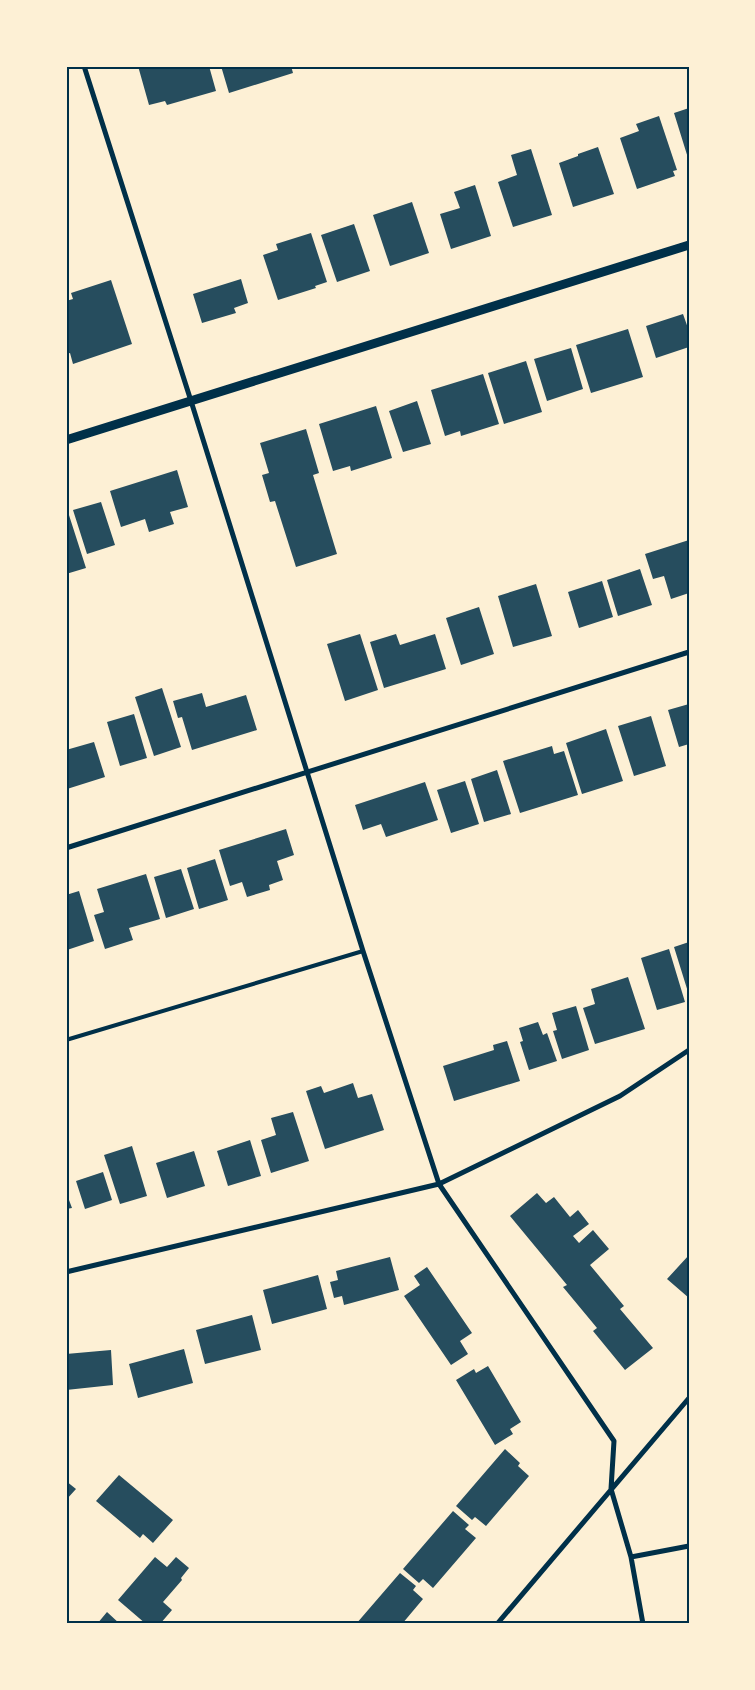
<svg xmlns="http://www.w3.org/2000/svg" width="755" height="1690" viewBox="0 0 755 1690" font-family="'Fira Sans Condensed',sans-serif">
	<rect width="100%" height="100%" fill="#fdf0d5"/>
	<!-- building -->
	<path fill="#264d5e" d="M 138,66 L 161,66 L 162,69 L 172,66 L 209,66 L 216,91 L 167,105 L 165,101 L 149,105 Z
		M 221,66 L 291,66 L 293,73 L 229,93 Z
		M 689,108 L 689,158 L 688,158 L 674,113 Z
		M 659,116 L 677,170 L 673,171 L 675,176 L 637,189 L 620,138 L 639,131 L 636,124 Z
		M 598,147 L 614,194 L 573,207 L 559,163 L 578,156 L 578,154 Z
		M 531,149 L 552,215 L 513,227 L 498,182 L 517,175 L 511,155 Z
		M 475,185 L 491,236 L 451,249 L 440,214 L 460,208 L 454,192 Z
		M 412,202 L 429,253 L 390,266 L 373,215 Z
		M 354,224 L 370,271 L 337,282 L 321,235 Z
		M 311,233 L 327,282 L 315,286 L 316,288 L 278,300 L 263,255 L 278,250 L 276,244 Z
		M 241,279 L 248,303 L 234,308 L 236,313 L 202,323 L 193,294 Z
		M 111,280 L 132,344 L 73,364 L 70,353 L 66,354 L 66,301 L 73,299 L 71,293 Z
		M 683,314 L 689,331 L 689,347 L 656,358 L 646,326 Z
		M 628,329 L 643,377 L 591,393 L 576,345 Z
		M 571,348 L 583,389 L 547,401 L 534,359 Z
		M 526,361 L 542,412 L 504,424 L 488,373 Z
		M 483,374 L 499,424 L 461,436 L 460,431 L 445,436 L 431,390 Z
		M 417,401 L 431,444 L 403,452 L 389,411 Z
		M 376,406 L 392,458 L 351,471 L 350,466 L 333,471 L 319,424 Z
		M 306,429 L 319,473 L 313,475 L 337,554 L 296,567 L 275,501 L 270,502 L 262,475 L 269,473 L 260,443 Z
		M 177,470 L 188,507 L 170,512 L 174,524 L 149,532 L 145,519 L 121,527 L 110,491 Z
		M 101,502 L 115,545 L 87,554 L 73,510 Z
		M 66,512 L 68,512 L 86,568 L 66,574 Z
		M 689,540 L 689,593 L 671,599 L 664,576 L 653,579 L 645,554 Z
		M 640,569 L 652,605 L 618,616 L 607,580 Z
		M 602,581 L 613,617 L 579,628 L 568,592 Z
		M 536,584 L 552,636 L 513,647 L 498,596 Z
		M 479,607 L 494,654 L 461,665 L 446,618 Z
		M 360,634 L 378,690 L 345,701 L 327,644 Z
		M 396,634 L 400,645 L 435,634 L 446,669 L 384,688 L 370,642 Z
		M 162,688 L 181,747 L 154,756 L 135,697 Z
		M 202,693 L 206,707 L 246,695 L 257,730 L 192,750 L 182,717 L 178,718 L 173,701 Z
		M 689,704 L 689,744 L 679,747 L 668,710 Z
		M 134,714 L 147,758 L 120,766 L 107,722 Z
		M 651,716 L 666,766 L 634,776 L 618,726 Z
		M 606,729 L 623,781 L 582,794 L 566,743 Z
		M 94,742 L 105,777 L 67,789 L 66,750 Z
		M 552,746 L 554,754 L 564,751 L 578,795 L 520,813 L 503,761 Z
		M 497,770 L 511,814 L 484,822 L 471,779 Z
		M 465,781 L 479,824 L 451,833 L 437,790 Z
		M 425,782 L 438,820 L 386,837 L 381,824 L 363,830 L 355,805 Z
		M 286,829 L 294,855 L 277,861 L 283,880 L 269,885 L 270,890 L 247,897 L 242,882 L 230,886 L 219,850 Z
		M 215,859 L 228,900 L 199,909 L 187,868 Z
		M 181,869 L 194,909 L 166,918 L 154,877 Z
		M 146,874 L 160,919 L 129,928 L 133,940 L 105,949 L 94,915 L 104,912 L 97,889 Z
		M 79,891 L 94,941 L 67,950 L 66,895 Z
		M 689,942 L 689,992 L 688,992 L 674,947 Z
		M 669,949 L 685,1002 L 657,1010 L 641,958 Z
		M 628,977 L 645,1029 L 595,1044 L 583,1008 L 595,1004 L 591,989 Z
		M 576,1006 L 589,1050 L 562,1059 L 553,1031 L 557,1030 L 552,1013 Z
		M 538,1022 L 543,1035 L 547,1033 L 557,1061 L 529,1070 L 520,1042 L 523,1041 L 519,1028 Z
		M 507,1041 L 520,1081 L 454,1101 L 443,1066 L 494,1050 L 493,1045 Z
		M 353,1083 L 358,1098 L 372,1094 L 384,1130 L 325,1149 L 306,1091 L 321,1086 L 324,1093 Z
		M 293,1112 L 309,1161 L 271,1173 L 261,1140 L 276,1135 L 271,1118 Z
		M 250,1140 L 261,1176 L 228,1186 L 217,1151 Z
		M 132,1146 L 147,1196 L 120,1204 L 104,1155 Z
		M 194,1151 L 205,1186 L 167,1198 L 156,1163 Z
		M 103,1172 L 112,1200 L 85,1209 L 76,1181 Z
		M 66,1192 L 72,1208 L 66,1209 Z
		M 537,1193 L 546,1203 L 554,1197 L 570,1217 L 578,1210 L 589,1224 L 573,1236 L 579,1243 L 593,1230 L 609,1249 L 590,1265 L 624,1306 L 620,1309 L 653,1348 L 625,1370 L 593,1331 L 597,1328 L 563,1287 L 567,1285 L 510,1216 Z
		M 689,1255 L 689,1298 L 667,1279 Z
		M 390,1257 L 399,1290 L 344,1305 L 342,1296 L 334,1298 L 330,1282 L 338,1280 L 336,1271 Z
		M 427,1267 L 472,1333 L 460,1341 L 468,1354 L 451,1365 L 404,1296 L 420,1285 L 414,1276 Z
		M 318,1275 L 327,1309 L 272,1324 L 263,1290 Z
		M 252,1315 L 261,1350 L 205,1364 L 196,1330 Z
		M 184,1349 L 193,1383 L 138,1398 L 129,1364 Z
		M 111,1350 L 113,1385 L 66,1390 L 66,1354 Z
		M 488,1366 L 521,1422 L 510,1429 L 513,1434 L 495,1445 L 456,1380 L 474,1369 L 476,1373 Z
		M 505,1449 L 520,1463 L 518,1466 L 529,1476 L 486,1526 L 475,1517 L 472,1520 L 456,1506 Z
		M 119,1475 L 173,1520 L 153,1543 L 143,1534 L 140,1538 L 96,1501 Z
		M 66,1481 L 76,1489 L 66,1500 Z
		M 453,1511 L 469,1525 L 465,1529 L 476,1538 L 433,1588 L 423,1579 L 419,1583 L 403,1569 Z
		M 155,1557 L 167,1567 L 176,1557 L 189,1568 L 181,1578 L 182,1580 L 163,1602 L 172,1610 L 160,1624 L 146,1624 L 118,1600 Z
		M 400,1573 L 416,1586 L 413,1590 L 423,1599 L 402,1624 L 356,1624 Z
		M 107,1612 L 120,1624 L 97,1624 Z"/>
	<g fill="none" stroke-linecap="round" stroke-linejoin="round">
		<!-- service -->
		<path stroke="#003049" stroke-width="4" d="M 66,1040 L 363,951"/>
		<!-- minor -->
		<path stroke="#003049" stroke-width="5" d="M 84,66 L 191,401 L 363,951 L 439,1184 L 614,1441 L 611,1489 L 631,1557 L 643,1624
			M 66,848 L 689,652
			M 66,1272 L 439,1184 L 620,1096 L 689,1050
			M 631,1557 L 689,1546
			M 497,1624 L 689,1398"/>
		<!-- tertiary -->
		<path stroke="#003049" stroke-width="9" d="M 66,440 L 689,245"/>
	</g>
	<!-- border -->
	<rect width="755" height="1690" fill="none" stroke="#fdf0d5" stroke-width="135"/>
	<rect x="68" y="68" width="620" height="1554" fill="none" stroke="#003049" stroke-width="2"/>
</svg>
